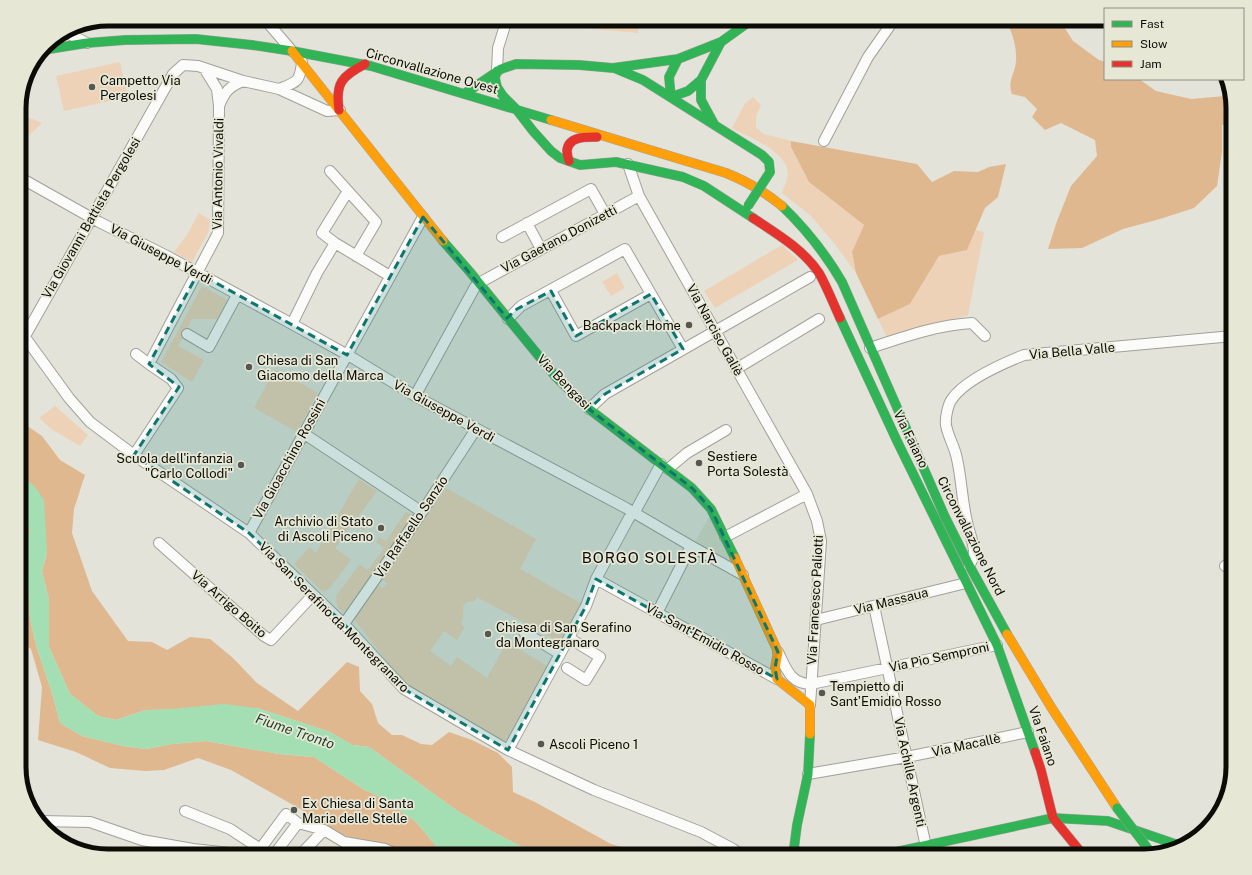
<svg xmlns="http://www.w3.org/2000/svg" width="1252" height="875" viewBox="0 0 1252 875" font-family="'Public Sans',sans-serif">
	<rect width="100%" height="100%" fill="#e3e3da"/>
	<!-- built -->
	<path fill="#d8d9c9" d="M 710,515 L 735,567 L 694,544 Z"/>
	<!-- green -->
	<path fill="#eed2b7" d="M 541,19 L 640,19 L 638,33 L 541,24 Z
		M 120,62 L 128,97 L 64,111 L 56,76 Z
		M 753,97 L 761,105 L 756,116 L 756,128 L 764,134 L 791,141 L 791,147 L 809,182 L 864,225 L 852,252 L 856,273 L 834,243 L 810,215 L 782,193 C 784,187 787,180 788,175 C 788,151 750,138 732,128 L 745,103 Z
		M 19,113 L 42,123 L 19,145 Z
		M 199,213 L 210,220 L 209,231 L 192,262 L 174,252 L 187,235 Z
		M 976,230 L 984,232 L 968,315 L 922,328 L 888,339 L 878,319 L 910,304 L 939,256 L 967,250 Z
		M 782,245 L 798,260 L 715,308 L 704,291 Z
		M 617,273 L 625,288 L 611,296 L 602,282 Z
		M 202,286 L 227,300 L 217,319 L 192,319 L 178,346 L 204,360 L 192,382 L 161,362 Z
		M 275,369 L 318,393 L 297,432 L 254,408 Z
		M 55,406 L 88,435 L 80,446 L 51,429 L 39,418 Z
		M 359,479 L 377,491 L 358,517 L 368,525 L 364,531 L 353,523 L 335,548 L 351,560 L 329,589 L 323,592 L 294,564 L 310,547 L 316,553 Z
		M 446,488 L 536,539 L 520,569 L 584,605 L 562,643 L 477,597 L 474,602 L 469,601 C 460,607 464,608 463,617 C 463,619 462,622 461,624 L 465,627 L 457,640 L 444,631 L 430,651 L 451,666 L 457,657 L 487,678 L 507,642 L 549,667 L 505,742 L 409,686 L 400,678 L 353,618 L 378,585 L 383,588 L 387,583 L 382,580 Z
		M 406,512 L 416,518 L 348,612 L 344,613 L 337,607 L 336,596 L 359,565 L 368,570 L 384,548 L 376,542 L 379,537 L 386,541 Z"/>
	<!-- forest -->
	<path fill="#e0b890" d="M 1006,19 L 1059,19 L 1073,41 L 1099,60 L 1105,62 L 1105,79 L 1139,79 L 1156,91 L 1191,99 L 1225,96 L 1230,97 L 1233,108 L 1233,126 L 1222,125 L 1222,152 L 1217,186 L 1194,208 L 1160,219 L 1123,229 L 1082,248 L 1048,249 L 1057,221 L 1071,186 L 1097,156 L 1095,140 L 1061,123 L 1045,130 L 1032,117 L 1037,109 L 1025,97 L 1012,94 C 1007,80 1015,75 1016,61 C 1017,46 1012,33 1006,19 Z
		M 791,141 L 917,164 L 932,182 L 954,171 L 978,172 L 989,167 L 1006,164 L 998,197 L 985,208 L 967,250 L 939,256 L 910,304 L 878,319 L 856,273 L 852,252 L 864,225 L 809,182 L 791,147 Z
		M 19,422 L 23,423 L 42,436 L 60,460 L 85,475 L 74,509 L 72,533 L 92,591 L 128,641 L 152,642 L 167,650 L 190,637 L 210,639 L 233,658 L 257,683 L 298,711 L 347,662 L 359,667 L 360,691 L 372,704 L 378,723 L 392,735 L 402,735 L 421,744 L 432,745 L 449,732 L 472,740 L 498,753 L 512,767 L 513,792 L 535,802 L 611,844 L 655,856 L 540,856 L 491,831 L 456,810 L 369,747 L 352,745 L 330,732 L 257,708 L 146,710 L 116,720 L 98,716 L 70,694 L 49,647 L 49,600 L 42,571 L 47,553 L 21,473 L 19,473 Z
		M 19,504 L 25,514 L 30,532 L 26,540 L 30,619 L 36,645 L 53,696 L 60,723 L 82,736 L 123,746 L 146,749 L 172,744 L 206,741 L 279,754 L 314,757 L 363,789 L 384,799 L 416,822 L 442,853 L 446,856 L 400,856 L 336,832 L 318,824 L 302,810 L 231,770 L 198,758 L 164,770 L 145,771 L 110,768 L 76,752 L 38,740 L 42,687 L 31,649 L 19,641 Z"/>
	<!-- water -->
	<path fill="#a3dfb3" d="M 19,473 L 35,487 L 44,500 L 47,553 L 42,571 L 49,600 L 49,647 L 70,694 L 98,716 L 116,720 L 146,710 L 171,709 L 224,704 L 257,708 L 330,732 L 352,745 L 369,747 L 456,810 L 491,831 L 540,856 L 446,856 L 442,853 L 416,822 L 384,799 L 363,789 L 314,757 L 279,754 L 206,741 L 172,744 L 146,749 L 123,746 L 82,736 L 60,723 L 53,696 L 36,645 L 30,619 L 26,540 L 30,532 L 25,514 L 19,504 Z"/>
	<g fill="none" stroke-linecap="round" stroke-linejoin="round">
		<defs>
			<path id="street" d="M 261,19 L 268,23 L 292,51
				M 65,32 L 87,43
				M 204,68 L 217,89 L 219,106
				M 497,71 L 498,48 L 507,19
				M 279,89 C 297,82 300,82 302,62
				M 824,141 L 868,57 L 889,27 L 891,19
				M 628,164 L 639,196 L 807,494 L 817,521 L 821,541 L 810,705
				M 330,171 L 376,222 L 356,256
				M 19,177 L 99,222 L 165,255 L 292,324 L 353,358 L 415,396 L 626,508 L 691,546 L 743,575
				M 348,191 L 322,233 L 335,243 L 390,276
				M 527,223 L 541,249
				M 502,237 L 591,189 L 605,214
				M 551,291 L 576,336 L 651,294
				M 508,319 L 521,306 L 625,249 L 683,349
				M 292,324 L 317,273 L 335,243
				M 19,329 L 69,398 L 90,422 L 134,455 L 249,533 L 344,624 L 404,689 L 508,750 L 594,790 L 701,832 L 733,849 L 743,856
				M 187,334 L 209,347 L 237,295
				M 25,336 L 173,74 L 183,65 L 198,66 L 243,81 L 279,89 L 327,111 L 340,110
				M 870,348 C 904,337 937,325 972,323 L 985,336
				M 136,354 L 149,364
				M 736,369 L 819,319
				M 415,396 L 475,287 L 479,283 L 639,196
				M 589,409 L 605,394 L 810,277
				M 303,433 L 422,512
				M 134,455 L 178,388 L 171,379 L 149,364 L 218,233 L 219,106 C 225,91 229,87 243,81
				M 668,469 L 687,453 L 726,430
				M 249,533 L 423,217
				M 725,537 L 807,494
				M 159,543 L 264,636 L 271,640 L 313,595
				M 969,565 C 979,554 971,539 968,526 C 962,504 962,481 957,459 C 955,447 948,437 946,425 C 945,418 948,404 952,399 C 965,380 1004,363 1024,355 L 1233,336
				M 1225,566 L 1233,560
				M 596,579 L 777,679
				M 874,606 L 928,856
				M 657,613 L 691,546
				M 816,620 L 966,583
				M 344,624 L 422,512 L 476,429
				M 524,632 L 560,654
				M 778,652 C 786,668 790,684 811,684 L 997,645
				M 567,668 L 586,680 L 600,657 L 569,638
				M 508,750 L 586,606 L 596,579 L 629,518 L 637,508 L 661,464
				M 808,774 L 907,757 L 1028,732
				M 185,811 L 230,829 L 271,856
				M 40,821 L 90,822 L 142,840 L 193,849 L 230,853 L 235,856
				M 255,856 L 286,814 L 298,823 L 324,830 L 344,842 L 385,849 L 401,856
				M 273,856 L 298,823
				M 299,856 L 324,830"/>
			<path id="fast" d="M 43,50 L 87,43 L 125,40 L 196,39 L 252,45 L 292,51 L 371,66 L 551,120
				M 614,68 L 643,80 L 762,155 L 769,162 L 770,172
				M 497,71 L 495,78 L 497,87 L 503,96 L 516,109 L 533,131 L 551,151 L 560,158 L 580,165 L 616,162 L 683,177 L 704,186 L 753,218
				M 701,80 L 701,100 L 714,124
				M 464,94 L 501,69 L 516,64 L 579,65 L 613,68 L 678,59
				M 671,97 L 669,77 L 678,59 L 721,42 L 753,19
				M 671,97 L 688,91 L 701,80 L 721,42
				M 782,206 C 806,229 825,253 842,282 L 945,517 L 969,565 L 1007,634
				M 443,241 L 470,272 L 556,377 L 589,409 L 692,488 L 711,509 L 735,558
				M 840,318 L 897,441 L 997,645 L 1035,752
				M 793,856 L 797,825 L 808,774 L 810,734
				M 877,856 L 1053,818 L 1108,821 L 1184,847"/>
			<path id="slow" d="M 292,51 L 443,241
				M 551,120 L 726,173 C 746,181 765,192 782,206
				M 735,558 L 778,652 L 775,668 L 777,679 L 810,705 L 810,734
				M 1007,634 L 1051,707 L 1117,808"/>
			<path id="jam" d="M 339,110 C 335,83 342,76 365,64
				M 569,161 C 568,158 567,154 567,151 C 568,136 586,137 597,137
				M 753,218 C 777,234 803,249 819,273 C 827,287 833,303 840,318
				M 1035,752 L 1041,770 L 1053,818 L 1084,856"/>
		</defs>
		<!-- street casing -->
		<use href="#street" stroke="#a1a19b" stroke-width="12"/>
		<!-- fast casing -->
		<use href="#fast" stroke="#a1a19b" stroke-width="10"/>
		<!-- slow casing -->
		<use href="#slow" stroke="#a1a19b" stroke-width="10"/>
		<!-- jam casing -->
		<use href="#jam" stroke="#a1a19b" stroke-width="10"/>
		<!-- street -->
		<use href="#street" stroke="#fbfbf9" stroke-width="10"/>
		<!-- fast -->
		<use href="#fast" stroke="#30b455" stroke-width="9"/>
		<!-- slow -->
		<use href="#slow" stroke="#ff9f0a" stroke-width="9"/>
		<!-- jam -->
		<use href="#jam" stroke="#e5322d" stroke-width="9"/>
		<defs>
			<path id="fast-bridge" d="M 748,206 L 770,172
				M 1117,808 L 1152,854"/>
		</defs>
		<!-- fast-bridge casing -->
		<use href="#fast-bridge" stroke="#a1a19b" stroke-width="10" stroke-linecap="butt"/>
		<!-- fast-bridge -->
		<use href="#fast-bridge" stroke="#30b455" stroke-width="9"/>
	</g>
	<!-- marked area -->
	<path fill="#0f766e" fill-opacity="0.2" stroke="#0f766e" stroke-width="3" stroke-dasharray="8 5" stroke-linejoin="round" d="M 423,217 L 507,318 L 517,309 L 551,291 L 576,336 L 651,294 L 683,349 L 605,394 L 589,409 L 692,488 L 711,509 L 778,652 L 775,668 L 777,679 L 596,579 L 586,606 L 508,750 L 404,689 L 344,624 L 249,533 L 134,455 L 179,387 L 149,364 L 198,273 L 347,355 Z"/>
	<!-- markers -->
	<g fill="#575751" stroke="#e7e7d6" stroke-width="1.5">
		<circle cx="92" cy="87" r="4"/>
		<circle cx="689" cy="325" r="4"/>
		<circle cx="249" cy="367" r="4"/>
		<circle cx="699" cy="463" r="4"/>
		<circle cx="241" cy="465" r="4"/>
		<circle cx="381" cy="528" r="4"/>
		<circle cx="488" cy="634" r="4"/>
		<circle cx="822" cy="693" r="4"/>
		<circle cx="541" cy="744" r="4"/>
		<circle cx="294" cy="810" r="4"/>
	</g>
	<g text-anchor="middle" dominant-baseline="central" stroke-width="3.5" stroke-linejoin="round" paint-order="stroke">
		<!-- street labels -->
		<g font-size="13" fill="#0c0c07" stroke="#e7e7d6">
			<text transform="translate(432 71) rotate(16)">Circonvallazione Ovest</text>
			<text transform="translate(218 174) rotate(-89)">Via Antonio Vivaldi</text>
			<text transform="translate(91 218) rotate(-60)">Via Giovanni Battista Pergolesi</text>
			<text transform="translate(559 239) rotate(-28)">Via Gaetano Donizetti</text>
			<text transform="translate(161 254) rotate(28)">Via Giuseppe Verdi</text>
			<text transform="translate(715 330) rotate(61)">Via Narciso Galiè</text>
			<text transform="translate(1072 351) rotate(-5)">Via Bella Valle</text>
			<text transform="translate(564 382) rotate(46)">Via Bengasi</text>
			<text transform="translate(444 411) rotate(29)">Via Giuseppe Verdi</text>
			<text transform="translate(911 439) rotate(64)">Via Faiano</text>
			<text transform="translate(289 459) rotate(-61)">Via Gioacchino Rossini</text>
			<text transform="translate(411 527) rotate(-56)">Via Raffaello Sanzio</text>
			<text transform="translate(971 536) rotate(63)">Circonvallazione Nord</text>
			<text transform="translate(815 600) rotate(-87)">Via Francesco Paliotti</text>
			<text transform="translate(891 601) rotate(-14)">Via Massaua</text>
			<text transform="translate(229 604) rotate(41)">Via Arrigo Boito</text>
			<text transform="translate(334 617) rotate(45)">Via San Serafino da Montegranaro</text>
			<text transform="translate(705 639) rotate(29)">Via Sant'Emidio Rosso</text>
			<text transform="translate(939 657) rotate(-12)">Via Pio Semproni</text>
			<text transform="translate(1043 736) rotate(71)">Via Faiano</text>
			<text transform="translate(966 745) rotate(-12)">Via Macallè</text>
			<text transform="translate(910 772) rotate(78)">Via Achille Argenti</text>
		</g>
		<!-- poi labels -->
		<g font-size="13" fill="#0c0c07" stroke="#e7e7d6" text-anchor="start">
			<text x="100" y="80">Campetto Via<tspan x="100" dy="15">Pergolesi</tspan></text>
			<text x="681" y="325" text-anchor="end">Backpack Home</text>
			<text x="257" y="360">Chiesa di San<tspan x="257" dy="15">Giacomo della Marca</tspan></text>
			<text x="707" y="456">Sestiere<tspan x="707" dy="15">Porta Solestà</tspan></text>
			<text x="233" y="458" text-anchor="end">Scuola dell'infanzia<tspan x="233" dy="15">"Carlo Collodi"</tspan></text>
			<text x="373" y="521" text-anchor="end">Archivio di Stato<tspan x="373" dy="15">di Ascoli Piceno</tspan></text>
			<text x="496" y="627">Chiesa di San Serafino<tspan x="496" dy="15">da Montegranaro</tspan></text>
			<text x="830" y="686">Tempietto di<tspan x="830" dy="15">Sant'Emidio Rosso</tspan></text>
			<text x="549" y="744">Ascoli Piceno 1</text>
			<text x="302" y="803">Ex Chiesa di Santa<tspan x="302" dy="15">Maria delle Stelle</tspan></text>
		</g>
		<!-- water labels -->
		<g font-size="14" font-style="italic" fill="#1b3f27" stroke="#e7e7d6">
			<text transform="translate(295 731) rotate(19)">Fiume Tronto</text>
		</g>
		<!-- quarter labels -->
		<g font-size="15" letter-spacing="1" fill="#0c0c07" stroke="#e7e7d6">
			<text x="650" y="557">BORGO SOLESTÀ</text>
		</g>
	</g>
	<!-- crop -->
	<path d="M0 0H1252V875H0ZM108 26H1144A82 82 0 0 1 1226 108V767A82 82 0 0 1 1144 849H108A82 82 0 0 1 26 767V108A82 82 0 0 1 108 26Z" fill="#e7e7d6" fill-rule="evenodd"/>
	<path fill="none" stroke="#0c0c07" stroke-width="5" d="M108 26H1144A82 82 0 0 1 1226 108V767A82 82 0 0 1 1144 849H108A82 82 0 0 1 26 767V108A82 82 0 0 1 108 26Z"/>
	<!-- legend -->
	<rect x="1104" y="8" width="140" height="72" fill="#e7e7d6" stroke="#8f8f83"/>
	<rect x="1112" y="21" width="20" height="6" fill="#30b455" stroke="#8f8f83"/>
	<text x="1140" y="28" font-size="12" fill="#0c0c07">Fast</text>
	<rect x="1112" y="41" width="20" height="6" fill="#ff9f0a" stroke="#8f8f83"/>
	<text x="1140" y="48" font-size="12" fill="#0c0c07">Slow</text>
	<rect x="1112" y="61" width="20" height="6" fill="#e5322d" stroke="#8f8f83"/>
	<text x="1140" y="68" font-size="12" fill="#0c0c07">Jam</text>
</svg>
